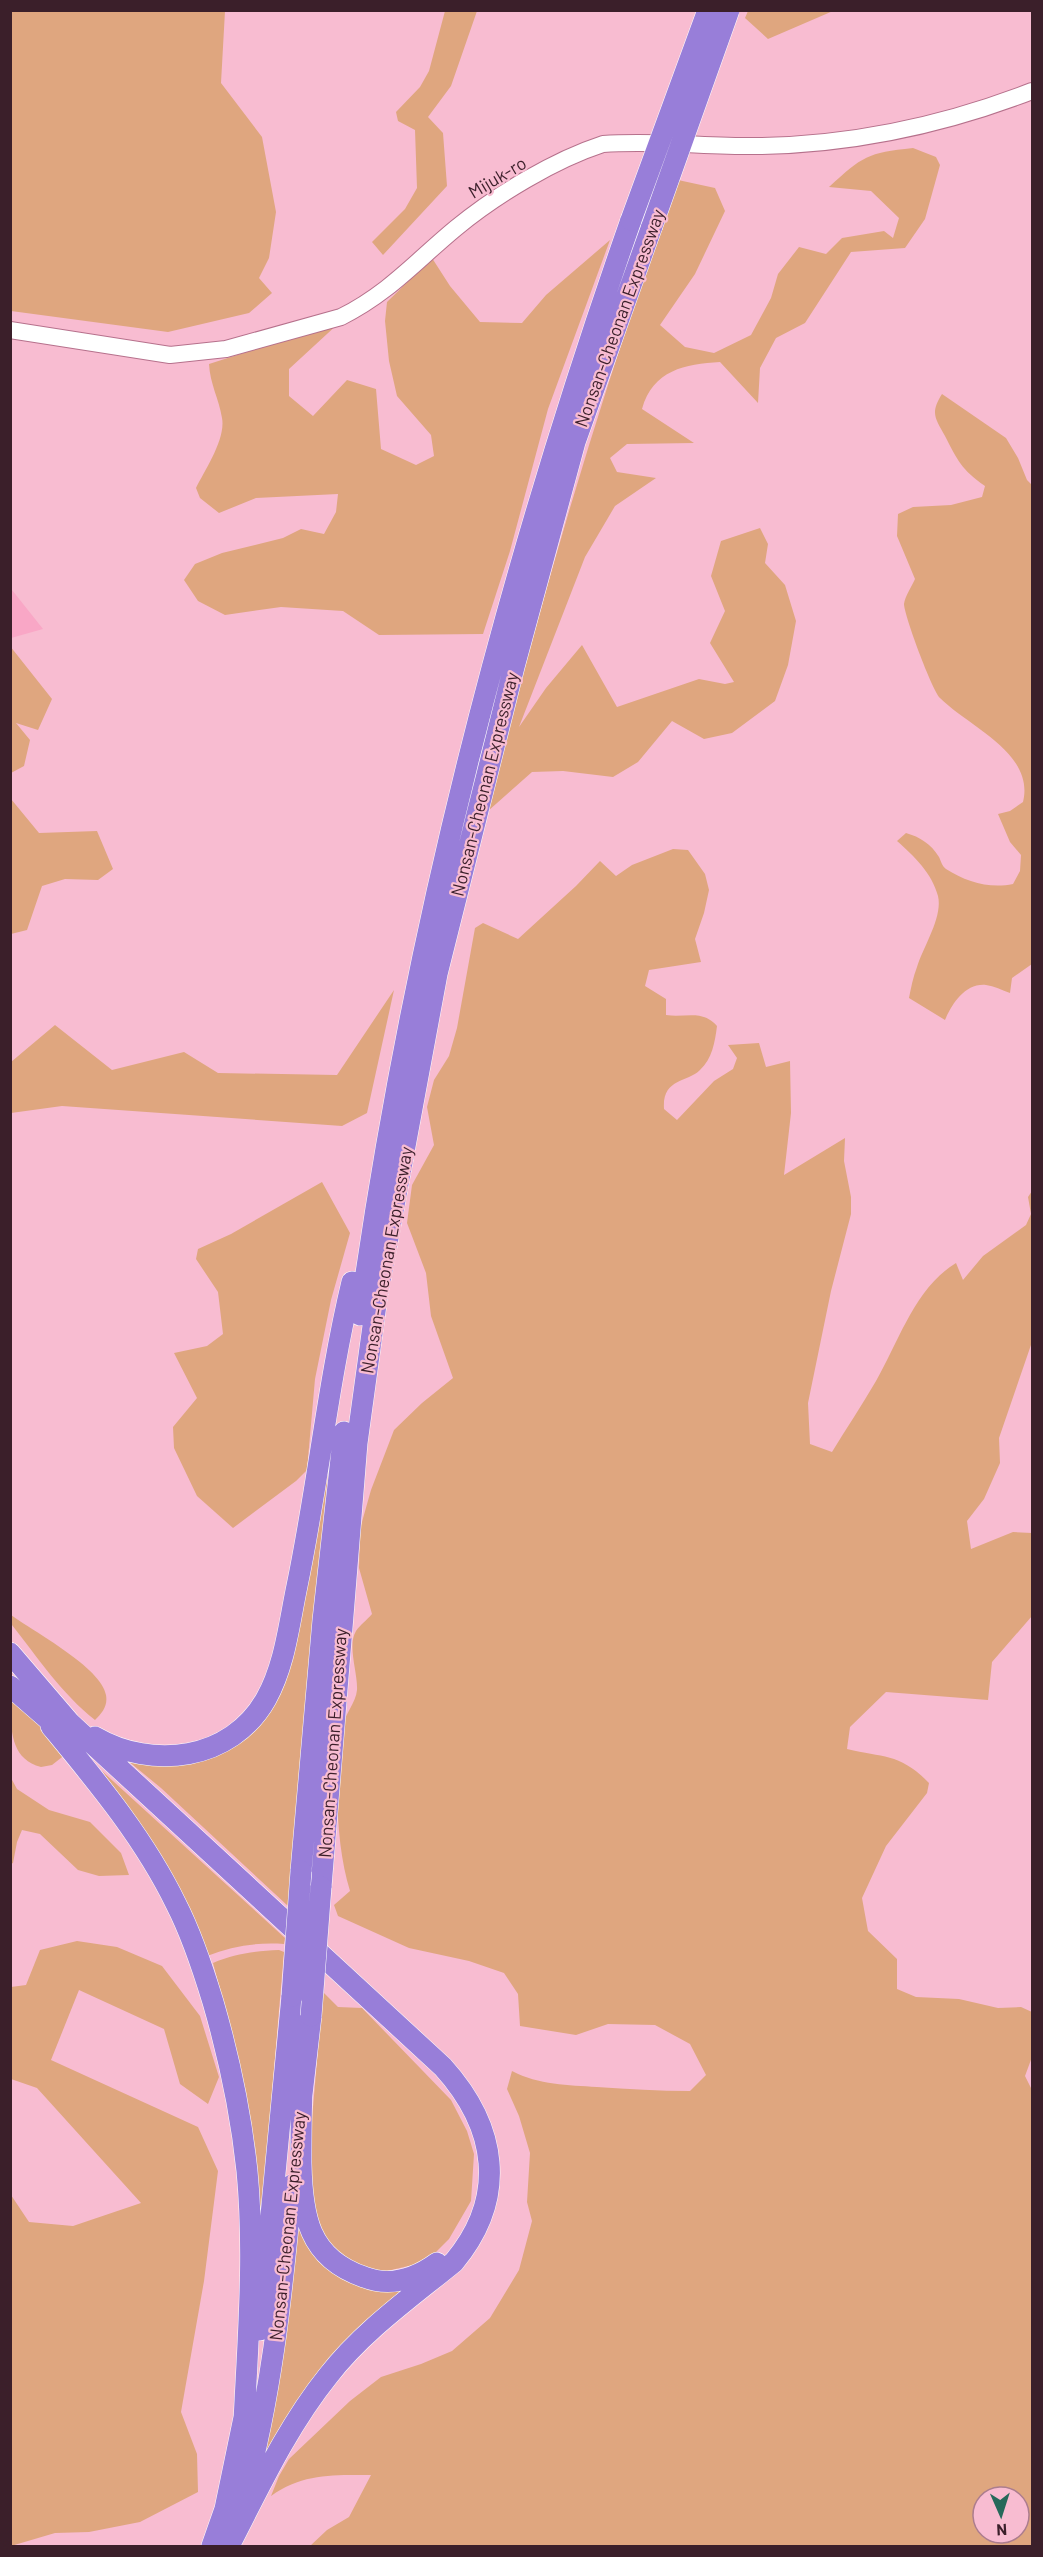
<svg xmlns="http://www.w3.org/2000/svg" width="1043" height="2557" viewBox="0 0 1043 2557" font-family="Barlow,sans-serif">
	<rect width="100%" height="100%" fill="#f8bcd1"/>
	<!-- built -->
	<path fill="#f9a7c6" d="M 10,589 L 12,590 L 43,629 L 11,638 Z"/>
	<!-- green -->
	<path fill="#dfa67f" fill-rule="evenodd" d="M 11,10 L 225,11 L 221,83 L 262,137 L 276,212 L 269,258 L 259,278 L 272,293 L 249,313 L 168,332 L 11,311 Z
		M 445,11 L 477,11 L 451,86 L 428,117 L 443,133 L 447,186 L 383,255 L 372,242 L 405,209 L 417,188 L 415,130 L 398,121 L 396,112 L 420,87 L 429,71 Z
		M 748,11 L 748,10 L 833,11 L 768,39 L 745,18 Z
		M 913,148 L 936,157 L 940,165 L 925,219 L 905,248 L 851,252 L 805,323 L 776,338 L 760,368 L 758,403 L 720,362 C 685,364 653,370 642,409 L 694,443 L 627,444 L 610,458 L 617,472 L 656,478 L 615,506 L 585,557 L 519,727 L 546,688 L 582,645 L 617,707 L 699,679 L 725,684 L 734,682 L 710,643 L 725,611 L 711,576 L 721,541 L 760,528 L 768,544 L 765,563 L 785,585 L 796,621 L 788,665 L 775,701 L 732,733 L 704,739 L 672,721 L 638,762 L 613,777 L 563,771 L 532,772 L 488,811 C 540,598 603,387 678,180 L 715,188 L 725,211 L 695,274 L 660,325 L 685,347 L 714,353 L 751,335 L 771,298 L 778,274 L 799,247 L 826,254 L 842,238 L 884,231 L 893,238 L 899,218 L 871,191 L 829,187 C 863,156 867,153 913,148 Z
		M 610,240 L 548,409 L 510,551 L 483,634 L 379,635 L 343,611 L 281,607 L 225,615 L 198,601 L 184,580 L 195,564 L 222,553 L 283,538 L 301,529 L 324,534 L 336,512 L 338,494 L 256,498 L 219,513 L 200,498 L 196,488 C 205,470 226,439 222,418 C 219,399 210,384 209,364 L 340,322 L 289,369 L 289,396 L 313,416 L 347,380 L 376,389 L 381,449 L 416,465 L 434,456 L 431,435 L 397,396 L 389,361 L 385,321 L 387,302 L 432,258 L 450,286 L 480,322 L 522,323 L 546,295 Z
		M 942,394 L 1006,438 L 1018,458 L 1027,480 L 1032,485 L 1032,964 L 1012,978 L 1010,993 C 1002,990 994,986 986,985 C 965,983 952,1004 945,1020 L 909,998 C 911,988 913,977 917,967 C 923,947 943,917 938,896 C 932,873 914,856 897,841 L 906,833 C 920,837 931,844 939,857 C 941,861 942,866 946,869 C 966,882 990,889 1013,884 L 1020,871 L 1021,855 L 1010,842 L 998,814 L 1010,811 L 1023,802 C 1035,753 969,727 940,698 C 932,690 904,615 904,604 C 905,596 912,586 915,579 L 897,536 L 898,514 L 913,507 L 951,505 L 982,497 L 985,486 C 961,469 958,461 945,436 C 935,418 930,413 942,394 Z
		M 10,646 L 52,699 L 38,730 L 16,723 L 30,740 L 24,766 L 11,773 Z
		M 11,799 L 39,833 L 97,831 L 113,869 L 98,880 L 65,879 L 42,886 L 27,930 L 11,934 Z
		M 673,849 L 688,850 L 705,874 L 709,890 L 704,913 L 695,939 L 701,962 L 649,970 L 645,986 L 666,999 L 666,1015 C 686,1018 702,1009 717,1026 C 715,1042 712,1059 700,1070 C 687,1083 662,1078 664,1109 L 677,1120 L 714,1081 L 733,1069 L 737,1058 L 728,1045 L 759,1043 L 766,1067 L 790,1061 L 791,1113 L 784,1175 L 845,1138 L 844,1161 L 851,1197 L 851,1214 L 831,1291 L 808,1403 L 810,1444 L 832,1452 C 846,1429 862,1405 876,1381 C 899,1341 915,1288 956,1263 L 963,1280 L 983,1256 L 1026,1225 L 1031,1214 L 1028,1197 L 1032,1191 L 1032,1342 L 999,1438 L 1000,1463 L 984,1499 L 967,1521 L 971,1549 L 1013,1532 L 1032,1533 L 1032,1616 L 992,1662 L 988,1700 L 886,1692 L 850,1727 L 847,1749 C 884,1758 900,1753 929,1783 L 927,1793 L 886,1846 L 862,1898 L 868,1931 L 897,1959 L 897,1989 L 916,1997 L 959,1999 L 998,2008 L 1021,2007 L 1032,2012 L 1032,2057 L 1025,2076 L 1032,2090 L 1032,2546 L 310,2546 L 327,2530 L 349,2517 L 371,2475 C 334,2475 303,2473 271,2496 L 279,2476 L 289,2459 L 350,2401 L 381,2377 L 421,2364 L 452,2351 L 490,2318 L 519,2270 L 532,2221 L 527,2202 L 530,2153 L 519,2116 L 507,2089 L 512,2071 C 539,2085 568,2085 597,2087 C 628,2089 659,2091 690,2091 L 706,2075 L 690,2044 L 655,2025 L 608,2024 L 576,2035 L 520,2026 L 518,1994 L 504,1973 L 469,1961 L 409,1948 L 338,1916 L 334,1905 L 350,1891 C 335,1841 335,1780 342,1728 C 344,1715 356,1703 357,1690 C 358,1673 347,1646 356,1631 C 360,1625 367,1620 372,1614 L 359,1568 L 360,1529 L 371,1490 L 394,1430 L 422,1403 L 453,1378 L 431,1316 L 426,1273 L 407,1223 L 412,1185 L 434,1145 L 427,1107 L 434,1080 L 449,1056 L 457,1028 L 475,928 L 483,923 L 518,939 L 576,886 L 600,861 L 616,876 L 632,865 ZM 983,2497 L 1019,2497 L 1019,2533 L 983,2533 Z
		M 394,990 L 367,1113 L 342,1126 L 62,1106 L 11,1113 L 11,1062 L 55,1025 L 112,1070 L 184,1052 L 218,1073 L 337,1075 Z
		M 322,1182 L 350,1233 L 331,1300 L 315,1379 L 307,1470 L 296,1481 L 233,1528 L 197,1496 L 174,1448 L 173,1427 L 197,1398 L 174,1353 L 207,1346 L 223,1334 L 218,1292 L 196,1259 L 198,1249 L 231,1234 Z
		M 334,1410 L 288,1906 L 161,1788 L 116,1751 L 172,1763 L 267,1709 Z
		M 11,1615 C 33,1631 102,1668 106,1695 C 108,1706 102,1713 95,1720 C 62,1694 38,1658 12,1625 Z
		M 11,1695 L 54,1736 L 66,1754 L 52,1765 L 41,1767 C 7,1758 11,1722 11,1695 Z
		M 102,1771 L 285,1938 L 284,1944 C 258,1942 232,1946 207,1956 L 128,1807 Z
		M 11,1778 L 17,1789 L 49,1810 L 90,1822 L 121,1853 L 129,1875 L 99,1876 L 78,1870 L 40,1834 L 22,1830 L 17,1842 L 13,1863 L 11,1864 Z
		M 77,1941 L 117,1947 L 162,1966 L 200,2016 L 219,2077 L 208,2104 L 180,2084 L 164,2029 L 79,1990 L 51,2060 L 198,2127 L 218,2171 L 204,2281 L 181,2412 L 197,2454 L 198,2492 L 140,2522 L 89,2532 L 55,2533 L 11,2546 L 11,2195 L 29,2222 L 73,2226 L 141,2203 L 37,2088 L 11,2079 L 11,1987 L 26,1985 L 40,1950 Z
		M 279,1950 L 284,1952 L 259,2246 L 239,2061 L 213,1963 C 234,1954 255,1951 279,1950 Z
		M 323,1992 L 338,2007 L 362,2008 L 451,2100 L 467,2131 L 474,2154 L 471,2201 L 449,2239 L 433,2255 L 417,2264 L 387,2271 L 371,2270 L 334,2253 L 319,2233 L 307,2176 Z
		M 298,2220 L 311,2248 L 411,2285 L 353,2339 L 259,2471 Z"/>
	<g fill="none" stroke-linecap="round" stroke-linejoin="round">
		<defs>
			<path id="secondary" d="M 10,330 L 170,355 L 226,349 L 341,317 C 389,293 416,261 456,228 C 496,195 554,160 603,144 C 656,140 709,147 762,146 C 854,144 947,124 1032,91"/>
			<path id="highway" d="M 360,1315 C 412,942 506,575 631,220
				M 10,1653 L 70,1723 L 443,2067 C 497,2127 508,2197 454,2262 C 410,2298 363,2331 328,2376 C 287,2427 259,2488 229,2546
				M 10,1686 L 64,1733
				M 51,1726 C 97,1782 144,1838 176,1904 C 192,1935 203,1969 213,2002 C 229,2057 241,2114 247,2171 C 255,2254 248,2338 244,2421
				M 95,1737 C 152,1770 231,1761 266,1699 C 285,1665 289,1624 297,1586 C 318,1485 328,1382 352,1282
				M 301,1871 L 323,1620 L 344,1432
				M 321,1887 L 357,1443 L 377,1297 L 437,974 L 514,667 L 575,442 L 652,226
				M 302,2090 C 301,2114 301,2139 301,2163 C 302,2215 308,2258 364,2277 C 390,2287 415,2279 437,2263
				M 301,2103 L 311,2016
				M 260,2330 L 292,1996
				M 240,2509 C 271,2403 282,2294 292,2185
				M 212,2546 L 225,2509 L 246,2408"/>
		</defs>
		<!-- secondary casing -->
		<use href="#secondary" stroke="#b6718c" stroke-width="18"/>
		<!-- highway casing -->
		<use href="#highway" stroke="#fff" stroke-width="22"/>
		<!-- secondary -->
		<use href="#secondary" stroke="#fff" stroke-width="16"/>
		<!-- highway -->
		<use href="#highway" stroke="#987ed9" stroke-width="21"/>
		<defs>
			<path id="highway-bridge" d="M 631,220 L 708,10
				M 652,226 L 729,10
				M 292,1996 L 301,1871
				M 311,2016 L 321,1887"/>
		</defs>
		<!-- highway-bridge casing -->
		<use href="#highway-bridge" stroke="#fff" stroke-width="22" stroke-linecap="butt"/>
		<!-- highway-bridge -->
		<use href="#highway-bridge" stroke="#987ed9" stroke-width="21"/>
	</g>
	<g text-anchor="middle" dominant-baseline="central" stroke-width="4.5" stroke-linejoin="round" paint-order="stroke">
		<!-- street labels -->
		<g font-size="18" fill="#3b1f2a" stroke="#f8bcd1">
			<text transform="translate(497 177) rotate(-31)">Mijuk-ro</text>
			<text transform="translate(619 318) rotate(-70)">Nonsan-Cheonan Expressway</text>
			<text transform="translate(484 784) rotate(-76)">Nonsan-Cheonan Expressway</text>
			<text transform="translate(386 1260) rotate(-80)">Nonsan-Cheonan Expressway</text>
			<text transform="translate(332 1743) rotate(-86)">Nonsan-Cheonan Expressway</text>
			<text transform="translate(287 2226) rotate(-84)">Nonsan-Cheonan Expressway</text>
		</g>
	</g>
	<!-- border -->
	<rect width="1043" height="2557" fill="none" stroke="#3b1f2a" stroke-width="24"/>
	<!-- north arrow -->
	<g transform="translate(1001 2515) rotate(177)"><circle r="28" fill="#f8bcd1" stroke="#ac7d8e" stroke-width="1.5"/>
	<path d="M0-4.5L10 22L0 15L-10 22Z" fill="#26695a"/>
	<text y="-9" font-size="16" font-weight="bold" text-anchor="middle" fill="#3b1f2a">N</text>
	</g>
</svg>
